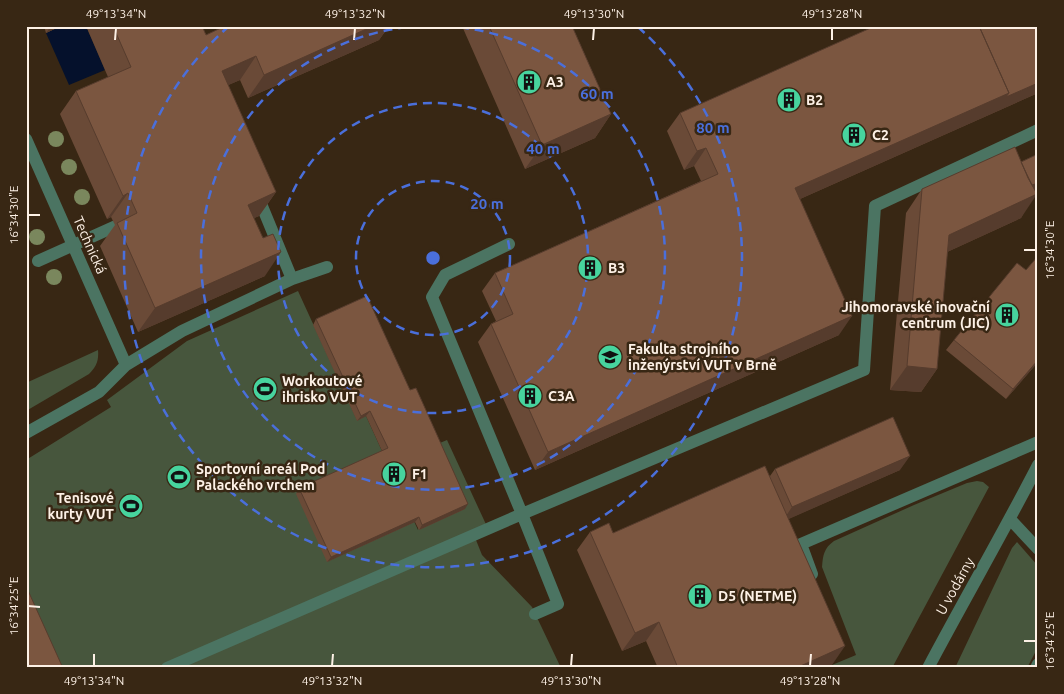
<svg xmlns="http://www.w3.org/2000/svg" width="1064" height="694" viewBox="0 0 1064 694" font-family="Ubuntu,sans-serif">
	<rect width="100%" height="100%" fill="#382714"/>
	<!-- green -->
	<path fill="#47563d" d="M 298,291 L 357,420 L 366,416 L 418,530 L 435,445 L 447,440 L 490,533 L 476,540 L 482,555 L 532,607 L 561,668 L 26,668 L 26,460 L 111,407 L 107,400 L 187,341 Z
		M 98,350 C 99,361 96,367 89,374 L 26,411 L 26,383 Z
		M 977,481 L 983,482 L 989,487 L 892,668 L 833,668 L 832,665 L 856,655 L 822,567 C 823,555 824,548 834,541 L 914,505 L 967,483 Z
		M 1017,542 L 1038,566 L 1038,647 L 1027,668 L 955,668 L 1012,548 Z"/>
	<!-- water -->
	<path fill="#05112c" d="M 61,26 L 86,26 L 105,70 L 69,85 L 46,33 Z"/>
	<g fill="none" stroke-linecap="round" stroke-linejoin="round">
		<!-- lane -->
		<path stroke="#4b7462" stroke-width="12" d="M 509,244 L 445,275 L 432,297 L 522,514 L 864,370 L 875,206 L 1038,130
			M 38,261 L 116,226
			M 812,574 L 801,544 L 1038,442
			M 167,668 L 522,514 L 558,604 L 535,614"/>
		<!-- street -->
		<path stroke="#4b7462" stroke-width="12" d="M 26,139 L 126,365
			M 257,194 L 292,279
			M 26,433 L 99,392 L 126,365 L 182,331 L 292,279 L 327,267
			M 1010,519 L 1038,549
			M 928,668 C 964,600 1003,533 1038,465
			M 1036,668 L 1038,664"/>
	</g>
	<!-- trees -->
	<g fill="#7a875d">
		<circle cx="56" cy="139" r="8"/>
		<circle cx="69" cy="167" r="8"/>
		<circle cx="82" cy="197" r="8"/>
		<circle cx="37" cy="237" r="8"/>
		<circle cx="54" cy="277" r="8"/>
	</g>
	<!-- wall -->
	<path fill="#6a4a37" d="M 44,26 L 61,26 L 46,33 Z
		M 86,26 L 202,26 L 206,35 L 217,30 L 216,26 L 389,26 L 379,40 L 248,98 L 240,80 L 228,85 L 276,192 L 259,216 L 254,218 L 265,276 L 138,332 L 100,246 L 115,225 L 111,217 L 107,219 L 60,114 L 76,91 L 108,77 Z
		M 462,26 L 572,26 L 611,114 L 595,138 L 525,169 Z
		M 1038,26 L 1038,93 L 800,199 L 839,335 L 535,470 L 478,342 L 491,324 L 496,321 L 482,291 L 495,273 L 701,181 L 694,166 L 684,170 L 667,131 L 680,113 Z
		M 1038,154 L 1038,190 L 1035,191 L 1021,218 L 947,252 L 937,369 L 921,392 L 890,390 L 906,213 L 922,189 L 1021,162 Z
		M 316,319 L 465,509 L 419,530 L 415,522 L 327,562 L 296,494 L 299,488 L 382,451 L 366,416 L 357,421 L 313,325 Z
		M 954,340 L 1038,362 L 1006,399 L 946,350 Z
		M 775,469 L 900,470 L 788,519 L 832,665 L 825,668 L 658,668 L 646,641 L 622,651 L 577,550 L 590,532 L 613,533 L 770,476 Z"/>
	<!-- shaded-wall -->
	<path fill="#563c2d" d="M 51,26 L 61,26 L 46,33 Z
		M 373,26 L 389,26 L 379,40 L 248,98 L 264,75 Z
		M 256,56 L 240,80 L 206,95 L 222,71 Z
		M 1038,83 L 1038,93 L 782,207 L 795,188 L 1009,93 Z
		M 611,114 L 595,138 L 525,169 L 542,145 Z
		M 706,148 L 694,166 L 684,170 L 697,151 Z
		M 1038,183 L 1038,190 L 1011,201 L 1019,191 Z
		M 276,192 L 259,216 L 231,228 L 248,205 Z
		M 128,193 L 111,217 L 107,219 L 123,196 Z
		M 1037,194 L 1021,218 L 932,259 L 949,235 Z
		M 281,252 L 265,276 L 138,332 L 155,308 Z
		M 852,316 L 839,335 L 535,470 L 548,452 Z
		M 1038,360 L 1038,362 L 1006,399 L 1013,389 Z
		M 907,366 L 937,369 L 921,392 L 890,390 Z
		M 370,411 L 366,416 L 357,421 L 361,416 Z
		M 910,456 L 900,470 L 782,522 L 792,507 Z
		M 468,504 L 465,509 L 419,530 L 422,525 Z
		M 419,517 L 415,522 L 327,562 L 331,557 Z
		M 659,622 L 646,641 L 622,651 L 635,633 Z
		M 845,646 L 832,665 L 825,668 L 796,668 Z"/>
	<!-- building -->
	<path fill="#7b5640" stroke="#563c2d" d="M 113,26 L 202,26 L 206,35 L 225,26 L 373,26 L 264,75 L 256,56 L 222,71 L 276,192 L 248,205 L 263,238 L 273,234 L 281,252 L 155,308 L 117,223 L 137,213 L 128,193 L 123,196 L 76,91 L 131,67 Z
		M 489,26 L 572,26 L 611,114 L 542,145 Z
		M 875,26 L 979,26 L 1009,93 L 795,188 L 852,316 L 548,452 L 491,324 L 513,314 L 495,273 L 718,174 L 706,148 L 697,151 L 680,113 Z
		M 979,26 L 1038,26 L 1038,83 L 1006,97 L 1009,93 Z
		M 1015,147 L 1028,178 L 1037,194 L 949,235 L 937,369 L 907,366 L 922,189 Z
		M 1038,154 L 1038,183 L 1032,185 L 1021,162 Z
		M 1038,256 L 1038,360 L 1013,389 L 954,340 L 1017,263 L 1026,270 Z
		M 367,296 L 410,390 L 416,388 L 468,504 L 422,525 L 419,517 L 331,557 L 299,488 L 388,448 L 370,411 L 361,416 L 316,319 Z
		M 893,417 L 910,456 L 792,507 L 775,469 Z
		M 765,466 L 845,646 L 796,668 L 678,668 L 659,622 L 635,633 L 590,532 L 609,523 L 613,533 Z
		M 26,586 L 62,666 L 57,668 L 26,668 Z"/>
	<!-- ticks -->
	<path fill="none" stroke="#fdf1e6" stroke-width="2" d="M 115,40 L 116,28M 354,40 L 355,28M 593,40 L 594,28M 832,40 L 832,28M 28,215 L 40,215M 1024,250 L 1036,250M 28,606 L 40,607M 1024,641 L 1036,641M 94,666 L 94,654M 332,666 L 333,654M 571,666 L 572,654M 810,666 L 811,654"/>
	<!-- distance rings -->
	<g fill="none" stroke="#4a6fdb" stroke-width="2.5" stroke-dasharray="9 6">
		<circle cx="433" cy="258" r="77"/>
		<circle cx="433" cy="258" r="155"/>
		<path d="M445 26A232 232 0 1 1 421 26"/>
		<path d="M638 27A309 309 0 1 1 228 27"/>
	</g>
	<!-- icons -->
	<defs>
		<symbol id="building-disc" viewBox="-11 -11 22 22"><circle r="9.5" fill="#47d49e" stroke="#382714"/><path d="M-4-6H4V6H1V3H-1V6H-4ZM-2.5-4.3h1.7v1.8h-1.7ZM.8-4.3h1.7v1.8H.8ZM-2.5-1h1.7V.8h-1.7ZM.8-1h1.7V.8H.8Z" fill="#111"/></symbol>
		<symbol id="university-disc" viewBox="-11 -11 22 22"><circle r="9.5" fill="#47d49e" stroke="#382714"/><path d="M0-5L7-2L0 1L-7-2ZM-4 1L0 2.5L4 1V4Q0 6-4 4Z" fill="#111"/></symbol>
		<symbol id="stadium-disc" viewBox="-11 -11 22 22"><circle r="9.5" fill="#47d49e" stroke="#382714"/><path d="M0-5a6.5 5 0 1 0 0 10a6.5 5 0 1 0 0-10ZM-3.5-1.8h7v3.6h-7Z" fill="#111"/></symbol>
	</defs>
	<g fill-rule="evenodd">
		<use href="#building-disc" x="515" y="68" width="28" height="28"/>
		<use href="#building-disc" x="775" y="86" width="28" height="28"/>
		<use href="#building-disc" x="840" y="121" width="28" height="28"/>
		<use href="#building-disc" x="576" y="254" width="28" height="28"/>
		<use href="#building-disc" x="993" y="301" width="28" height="28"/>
		<use href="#university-disc" x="596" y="343" width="28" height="28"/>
		<use href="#stadium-disc" x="251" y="375" width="28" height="28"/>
		<use href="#building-disc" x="516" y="382" width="28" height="28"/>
		<use href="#building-disc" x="380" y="460" width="28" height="28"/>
		<use href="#stadium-disc" x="165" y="463" width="28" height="28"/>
		<use href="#stadium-disc" x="117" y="492" width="28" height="28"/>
		<use href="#building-disc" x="686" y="582" width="28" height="28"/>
	</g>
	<g text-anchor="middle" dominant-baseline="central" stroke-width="5" stroke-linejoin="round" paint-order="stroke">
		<!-- poi labels -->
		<g font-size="14" font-weight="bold" fill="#fdf1e6" stroke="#382714" text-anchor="start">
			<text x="546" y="82">A3</text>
			<text x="806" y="100">B2</text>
			<text x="872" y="135">C2</text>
			<text x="608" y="268">B3</text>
			<text x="990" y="307" text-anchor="end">Jihomoravské inovační<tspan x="990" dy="16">centrum (JIC)</tspan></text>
			<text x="628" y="349">Fakulta strojního<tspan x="628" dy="16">inženýrství VUT v Brně</tspan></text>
			<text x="282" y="381">Workoutové<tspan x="282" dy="16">ihrisko VUT</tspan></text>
			<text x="548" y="396">C3A</text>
			<text x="196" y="469">Sportovní areál Pod<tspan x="196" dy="16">Palackého vrchem</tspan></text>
			<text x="412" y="474">F1</text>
			<text x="114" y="498" text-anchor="end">Tenisové<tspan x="114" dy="16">kurty VUT</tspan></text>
			<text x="718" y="596">D5 (NETME)</text>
		</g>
		<!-- street labels -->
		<g font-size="14" fill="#fdf1e6" stroke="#382714">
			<text transform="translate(90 245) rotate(66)">Technická</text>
			<text transform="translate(955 586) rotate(-61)">U vodárny</text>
		</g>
	</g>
	<circle cx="433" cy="258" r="8" fill="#4a6fdb" stroke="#382714" stroke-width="2.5"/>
	<g font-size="15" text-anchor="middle" font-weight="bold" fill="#4a6fdb" stroke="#382714" stroke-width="5" stroke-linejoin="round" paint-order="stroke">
		<text x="597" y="99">60 m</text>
		<text x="713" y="133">80 m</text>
		<text x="543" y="154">40 m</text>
		<text x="487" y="209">20 m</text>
	</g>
	<!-- border -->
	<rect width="1064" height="694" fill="none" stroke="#382714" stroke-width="55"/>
	<rect x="28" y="28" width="1008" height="638" fill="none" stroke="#fdf1e6" stroke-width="2"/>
	<g font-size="12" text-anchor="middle" fill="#fdf1e6">
		<text x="116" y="18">49°13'34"N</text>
		<text x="355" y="18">49°13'32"N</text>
		<text x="594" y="18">49°13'30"N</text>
		<text x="832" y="18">49°13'28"N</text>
		<text transform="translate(14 215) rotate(-90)" y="4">16°34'30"E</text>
		<text transform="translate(1050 250) rotate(-90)" y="4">16°34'30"E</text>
		<text transform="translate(14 606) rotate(-90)" y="4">16°34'25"E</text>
		<text transform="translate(1050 641) rotate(-90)" y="4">16°34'25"E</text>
		<text x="94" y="685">49°13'34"N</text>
		<text x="332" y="685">49°13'32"N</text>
		<text x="571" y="685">49°13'30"N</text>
		<text x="810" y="685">49°13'28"N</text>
	</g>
</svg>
